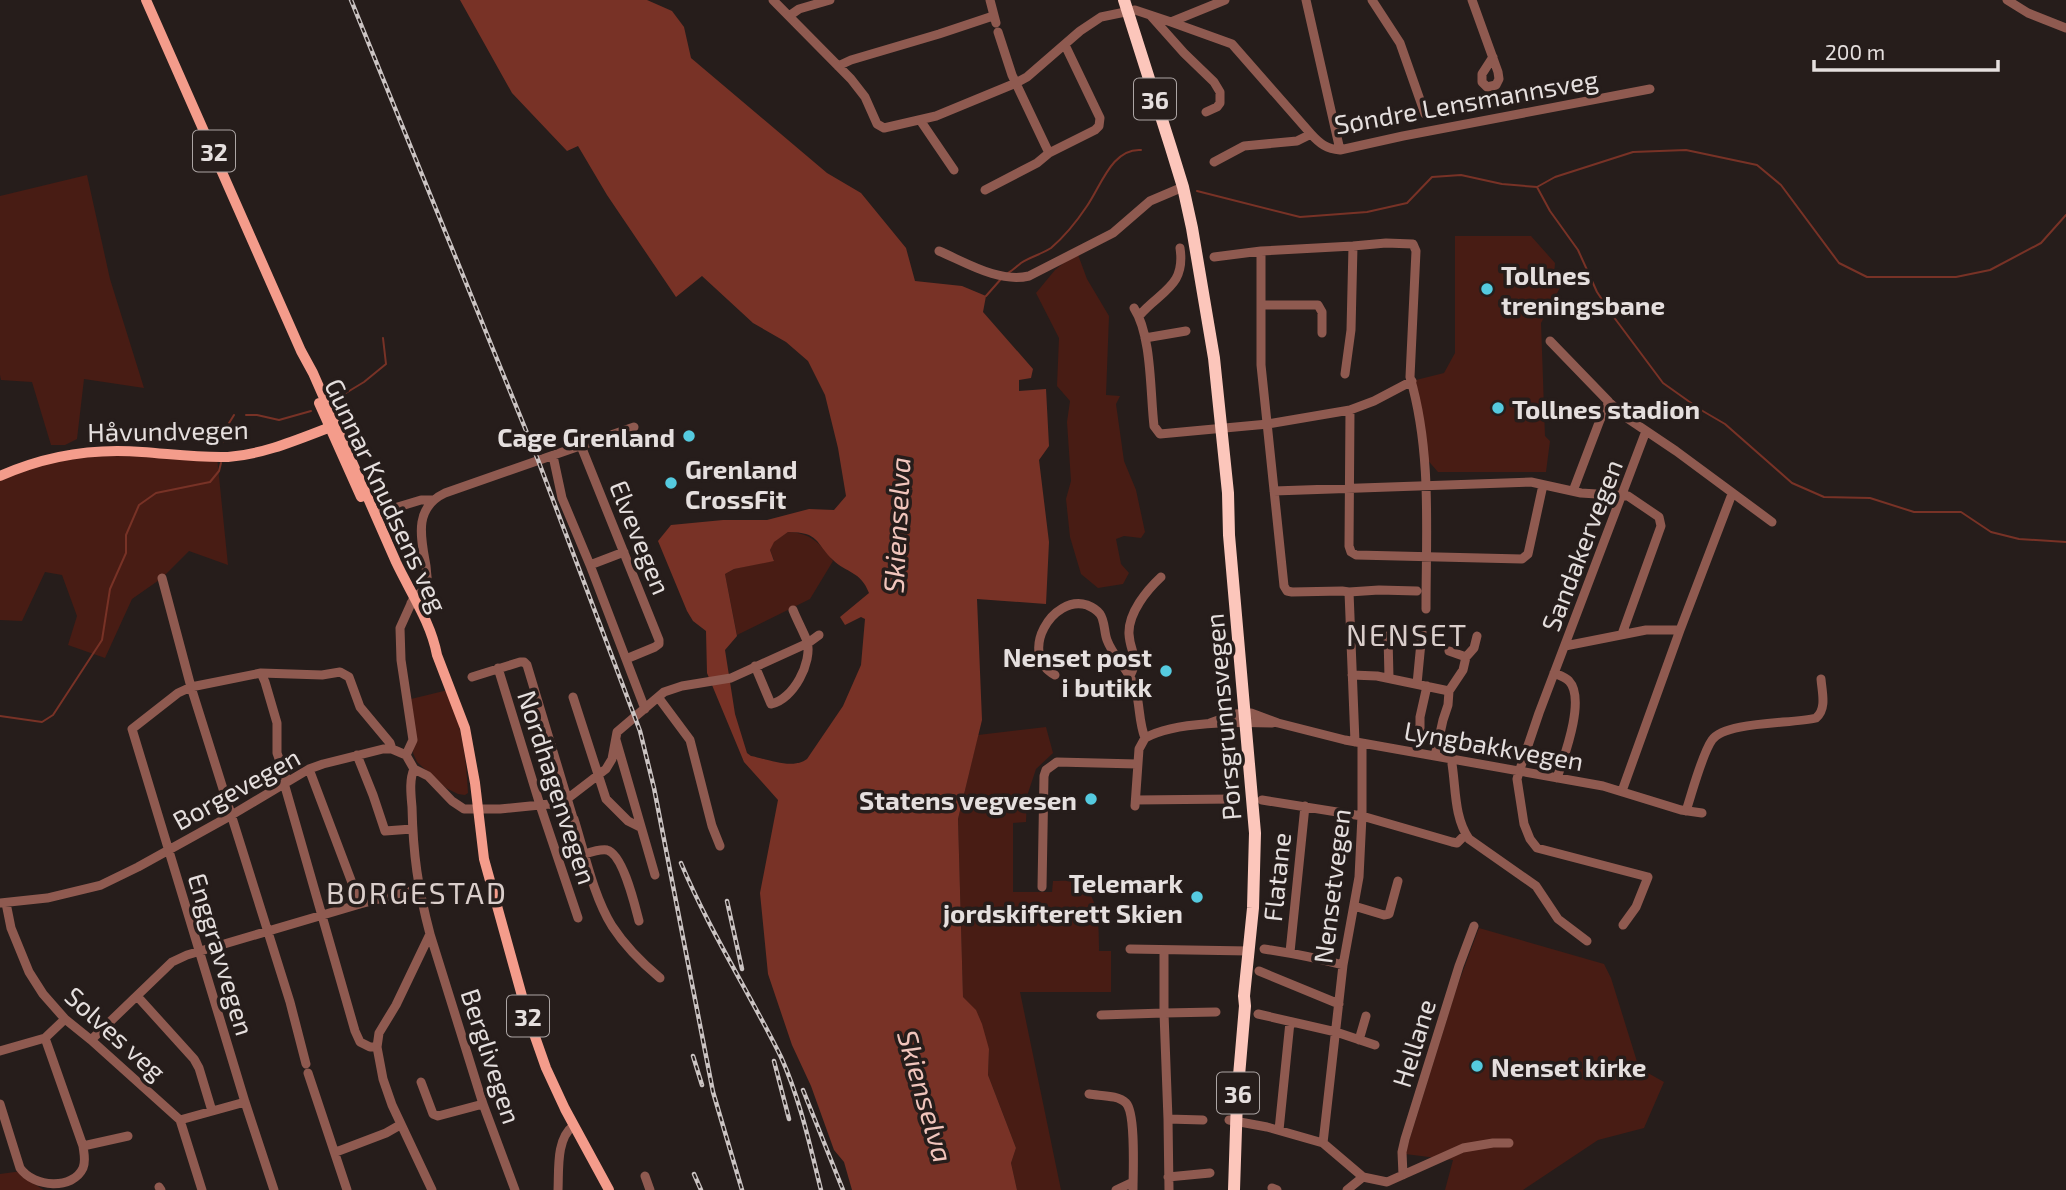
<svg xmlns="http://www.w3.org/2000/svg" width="2066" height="1190" viewBox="0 0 2066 1190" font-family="'Exo 2',sans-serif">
	<rect width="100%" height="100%" fill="#261d1b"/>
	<!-- green -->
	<path fill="#481c14" d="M 87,175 L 110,279 L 144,388 L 84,379 L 77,439 L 65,445 L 51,445 L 32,382 L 1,380 L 0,375 L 0,196 Z
		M 1455,236 L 1531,236 L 1555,263 L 1554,277 L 1563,282 L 1541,323 L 1545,436 L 1550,441 L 1546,472 L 1438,472 L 1425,457 L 1412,381 L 1444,373 L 1455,353 Z
		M 1077,252 L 1087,279 L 1109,316 L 1106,395 L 1120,396 L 1116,404 L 1124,461 L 1136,490 L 1145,532 L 1141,538 L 1124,536 L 1116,539 L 1121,564 L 1129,573 L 1123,584 L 1098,588 L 1081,574 L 1070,537 L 1066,499 L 1071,481 L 1067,422 L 1070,401 L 1057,386 L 1059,338 L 1036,293 L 1055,270 Z
		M 71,454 L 217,457 L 228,565 L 189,551 L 162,578 L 132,599 L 105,658 L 68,645 L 77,616 L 62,575 L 45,572 L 22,621 L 0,620 L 0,476 Z
		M 788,532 C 811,533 820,543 833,561 L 810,599 L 737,635 L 725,574 L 734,569 L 774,560 L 770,550 L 773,542 Z
		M 448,690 C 461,726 466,754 468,793 L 465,795 L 458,794 L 446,788 L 417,762 L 413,753 L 415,730 L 411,699 Z
		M 1046,727 L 1053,753 L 1036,769 L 1027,796 L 1026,822 L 1013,823 L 1013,892 L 1052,892 L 1053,881 C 1059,881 1068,880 1075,882 C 1100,889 1099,930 1099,951 L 1111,951 L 1111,992 L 1020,992 L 1061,1190 L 1017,1190 L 1011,1163 L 1016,1148 L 988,1075 L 989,1049 L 963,997 L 958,819 L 978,735 Z
		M 1479,928 L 1604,964 L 1611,978 L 1639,1068 L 1664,1082 L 1644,1128 L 1598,1140 L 1523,1190 L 1445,1190 L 1453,1160 L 1405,1154 L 1457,987 Z
		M 22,1171 L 31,1182 L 44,1190 L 0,1190 L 0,1174 Z"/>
	<!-- water -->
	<path fill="#783226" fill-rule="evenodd" d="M 460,0 L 647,0 L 672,11 L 684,27 L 691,58 L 827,173 L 861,193 L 906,248 L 915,281 L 962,286 L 986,296 L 983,312 L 1033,369 L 1031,378 L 1019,380 L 1019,391 L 1046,389 L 1049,446 L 1039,460 L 1049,542 L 1046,604 L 977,599 L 982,720 L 958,819 L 963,997 L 976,1010 L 982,1024 L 989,1049 L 988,1075 L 1016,1148 L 1011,1163 L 1017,1190 L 852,1190 L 844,1162 L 834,1150 L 811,1086 L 792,1045 L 768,974 L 760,893 L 778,800 L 744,762 L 707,673 L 706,631 L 693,621 L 687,611 L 658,541 L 671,525 L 723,520 L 767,520 L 809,509 L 834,510 L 846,496 L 838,448 L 825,395 L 808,361 L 786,342 L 753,323 L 702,276 L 676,297 L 607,195 L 578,146 L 567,151 L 512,93 ZM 788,532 C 820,532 815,543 833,560 C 846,573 861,571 869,593 L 840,617 L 845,625 L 861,617 L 865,619 L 861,665 L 843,706 L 807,759 C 793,770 767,759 751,756 L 747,753 L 735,714 L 725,650 L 737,636 L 725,574 L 734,569 L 774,561 L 770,550 L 774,542 Z"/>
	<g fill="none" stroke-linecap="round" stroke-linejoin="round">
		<!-- stream -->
		<path stroke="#783226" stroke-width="2" d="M 1537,187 L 1550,211 L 1578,250 L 1597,292 L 1613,316 L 1663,383 L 1701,410 L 1725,424 L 1792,483 L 1824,497 L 1870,498 L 1914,512 L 1961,512 L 1991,532 L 2019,539 L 2066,542
			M 1197,191 L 1300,217 L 1367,212 L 1407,203 L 1432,177 L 1461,175 L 1502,184 L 1537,187 L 1555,177 L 1633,152 L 1686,150 L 1757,165 L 1781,185 L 1839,263 L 1867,277 L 1956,277 L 1990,270 L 2041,243 L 2066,215
			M 1008,273 C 1013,270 1017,266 1021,263 C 1030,257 1042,254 1051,248 C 1065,236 1077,221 1087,206 C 1101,186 1112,148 1141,150
			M 986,296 L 1001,279
			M 331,402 L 364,382 L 386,364 L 383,338
			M 246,415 L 257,415 L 279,420 L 311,411
			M 224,442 L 226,428 L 234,415
			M 0,716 L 42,722 L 53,715 L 102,640 L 110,589 L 126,553 L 126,535 L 139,505 L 156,493 L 210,482 L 219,471 L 221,463"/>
		<!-- minor -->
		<path stroke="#8f5a50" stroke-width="9" d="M 773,0 L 851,79 L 865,97 L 877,124 L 884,128 L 936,116 L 1016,83 L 1027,77 L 1080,31 L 1101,17 L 1135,10 L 1171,22 L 1225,0
			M 990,0 L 996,23
			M 1306,0 L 1340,150
			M 1372,0 L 1400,43 L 1425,114
			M 1472,0 L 1498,72 L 1499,79 L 1496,85 L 1487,87 L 1482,82 L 1482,74 L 1493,57
			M 2007,0 L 2028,13 L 2066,28
			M 789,16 L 799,9 L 830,0
			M 1151,16 L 1184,53 L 1214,82 L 1220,92 L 1220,103 L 1217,107 L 1206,112
			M 1171,22 L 1232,44 L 1311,134 C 1320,144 1327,149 1340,150 L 1403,136 L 1650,89
			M 998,32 L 1012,75 L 1049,153
			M 838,66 L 851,60 L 939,34 L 993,16
			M 920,120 L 954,170
			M 1214,162 L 1244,146 L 1297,141 L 1311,134
			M 985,190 L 1037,163 L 1049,153 L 1095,130 L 1099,126 L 1100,118 L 1065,45
			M 939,251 C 967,263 999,283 1029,276 L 1113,233 L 1150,201 L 1183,187
			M 1261,251 L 1261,365 L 1284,586 L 1287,591 L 1292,592 L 1342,591 L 1349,592 L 1355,742
			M 1214,257 L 1261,251 L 1353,246 L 1386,243 L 1413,244 L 1416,251 L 1410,377 C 1432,452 1426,531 1426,609
			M 1261,305 L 1318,305 L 1322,312 L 1322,333
			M 1134,308 C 1152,336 1150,392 1154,426 L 1160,434 L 1268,424 L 1350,410 L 1374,401 L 1412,381
			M 1139,316 C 1160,291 1186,287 1180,248
			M 1145,338 L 1186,331
			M 1550,341 L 1609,402 L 1627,418 L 1676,451 L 1772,522
			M 1345,374 L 1351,330 L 1353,246
			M 1350,410 L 1349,546 L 1351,552 L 1356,555 L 1522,559 L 1528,554 L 1543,485
			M 581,446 L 659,640 L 659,644 L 655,647 L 626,659
			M 553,456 L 562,498 L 590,565 L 645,709
			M 1274,491 L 1531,482 L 1581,493 L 1628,496 L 1659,517 L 1661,526 L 1622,634
			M 1573,491 L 1600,420 L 1609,402
			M 381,512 L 421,500 L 432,500
			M 590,565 L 624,552
			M 162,578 L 191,687 L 290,1002 L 306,1064
			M 1349,592 L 1379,590 L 1417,591
			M 411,603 L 418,604 L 427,600 L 430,593 C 427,585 427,575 426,566 C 421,538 413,508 445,493 L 634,427
			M 1388,636 L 1389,678
			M 1565,646 L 1646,630 L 1680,630
			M 1449,651 L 1466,657
			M 755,666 L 771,704 C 793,700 813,662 807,641 C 803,631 797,620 793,610
			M 498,668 L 540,805 L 578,918
			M 261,673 L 265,682 L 277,723 L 277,753 L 287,781
			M 1554,673 C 1559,675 1565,677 1569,681 C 1586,699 1564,757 1557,778
			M 1055,675 C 1017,654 1053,594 1087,605 C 1092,607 1097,610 1100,614 C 1105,621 1104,632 1107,640 C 1114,659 1131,671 1136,691 C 1140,707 1139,723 1145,738
			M 1352,675 L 1377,676 L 1449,691 L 1448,705 L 1443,720 L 1435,756
			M 1130,676 C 1140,657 1130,653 1129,634 C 1128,613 1147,590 1161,577
			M 472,677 L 520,662 L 524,662 L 527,665 L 573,818
			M 1417,684 L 1422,632
			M 1449,691 L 1463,670 L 1466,657 L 1474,648 L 1477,636
			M 573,697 L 606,799 L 628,821 L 640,827
			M 658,697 L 690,740 L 712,826 L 720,846
			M 1210,723 L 1235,714 L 1251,713 L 1278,723 L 1345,740 L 1603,786 L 1681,810 L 1702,813
			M 1420,733 L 1420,717 L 1427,686
			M 616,740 L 655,875
			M 357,755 L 373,795 L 385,831 L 412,829
			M 406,755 L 413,740 L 401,660 L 400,628 L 414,597 L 428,588
			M 1452,764 C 1456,789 1454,817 1469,839 L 1536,886 L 1558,919 L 1587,941
			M 309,769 L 360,904
			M 284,783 L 355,1031 L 360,1042 L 370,1047 L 377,1047 L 379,1033 L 396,1005 L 430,934 C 418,889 413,854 412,807 C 411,795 409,780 414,769
			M 1622,791 L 1680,630 L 1732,494
			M 1136,800 L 1234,799
			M 1262,800 L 1362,816 L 1452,842 L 1457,843 L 1466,834
			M 550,804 L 567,799 L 606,769 L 612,759 L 617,732 L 664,692 L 682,686 L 731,678 L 808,643 L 819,635
			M 1135,806 L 1139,749 L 1145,738 C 1176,721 1237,722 1272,723
			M 1686,811 C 1692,793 1702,754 1712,740 C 1725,721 1793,724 1816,718 C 1827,709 1822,692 1821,679
			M 585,854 C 591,852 601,849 607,850 C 623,854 635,906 639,921
			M 1042,887 L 1044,776 L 1046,770 L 1057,762 L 1137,764
			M 0,903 L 47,898 L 101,885 L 138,867 L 230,816 L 309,769 L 323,764 L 383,749 L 392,749 L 406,755 L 414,769 L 428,776 L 452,801 L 464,809 L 500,809 L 550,804 L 564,811 L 574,819 C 585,854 593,895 612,926 C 625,946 642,963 660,978
			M 6,903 L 11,928 L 29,972 L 43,994 L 65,1019 L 91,1040 L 180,1120 L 202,1190
			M 1354,906 L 1384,915 L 1389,914 L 1398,881
			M 1623,925 L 1636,907 L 1648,877 L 1537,848 L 1530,839 L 1524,824 L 1517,779 L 1519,772 L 1539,713 L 1646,431
			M 430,934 L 483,1104 L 515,1190
			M 1130,949 L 1249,951
			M 1264,949 C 1291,953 1317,958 1343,965
			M 1290,952 L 1305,806
			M 1259,971 L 1339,1004
			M 137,996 L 194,1059 L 199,1068 L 212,1111
			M 1258,1014 L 1336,1032 L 1375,1045
			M 1101,1015 L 1164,1013 L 1164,950
			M 91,1040 L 172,962 L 187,955 L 360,904 L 418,889
			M 1359,1040 L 1366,1016
			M 377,1047 L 383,1079 L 392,1105 L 432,1190
			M 0,1051 L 45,1038 L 65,1019
			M 308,1073 L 347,1190
			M 421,1082 L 433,1114 L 438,1116 L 483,1104
			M 1089,1094 C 1101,1096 1118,1095 1126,1103 C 1136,1113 1133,1174 1133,1190
			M 0,1104 L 20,1168 C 34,1188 73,1190 83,1168 C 86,1161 84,1154 83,1146 L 45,1038
			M 1168,1119 L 1169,1190
			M 180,1120 L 245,1102
			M 1203,1120 L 1168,1119 L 1164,1013 L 1216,1012
			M 1229,1120 L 1267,1127 L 1323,1143 L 1363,1177 L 1387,1182 L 1463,1148 L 1493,1143 L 1509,1143
			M 1279,1130 L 1290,1022
			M 1323,1143 L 1343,965 L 1359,877 L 1362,816 L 1362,743
			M 83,1146 L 128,1136
			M 336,1152 L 386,1133 L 400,1125
			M 1403,1175 L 1402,1152 L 1405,1139 L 1459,966 L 1474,926
			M 645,1176 L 650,1190
			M 1168,1177 L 1210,1173
			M 159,1187 L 161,1190
			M 1272,1188 L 1277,1190
			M 274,1190 L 245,1102 L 132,729 L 178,693 L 191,687 L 261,673 L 322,675 L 340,672 L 349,677 L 360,707 L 390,743 L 392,749
			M 558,1190 C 559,1170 556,1139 573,1126
			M 1116,1190 L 1133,1182
			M 1347,1190 L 1363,1177"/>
		<!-- major -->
		<path stroke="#f49c8b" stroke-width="10" d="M 146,0 L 301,351 L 313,373 C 341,436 368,499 396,562 C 410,592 431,622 437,655 L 465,728 L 475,783 L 484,859 L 527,1014 L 546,1068 L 565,1109 L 609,1190
			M 319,403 L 361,497
			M 0,476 C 45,456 93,448 142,452 C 171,454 199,458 228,457 C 266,454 301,438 336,425"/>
		<!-- highway -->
		<path stroke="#fcc6bb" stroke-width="12" d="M 1124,0 L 1171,148 L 1183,187 L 1192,228 L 1214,358 L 1228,493 L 1229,535 L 1255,833 L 1253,908 L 1244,996 L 1245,1006 L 1237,1099 L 1234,1190"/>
		<defs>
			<path id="rail" d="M 351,0 L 538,460 L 640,731 L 654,788 L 713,1092 L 742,1190
				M 681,863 C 709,930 749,992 781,1057 C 800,1099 810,1146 821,1190
				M 727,901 L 742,969
				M 693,1056 L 702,1085
				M 774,1061 L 789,1119
				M 803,1090 L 843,1190
				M 694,1174 L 701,1190"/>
		</defs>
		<!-- rail casing -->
		<use href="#rail" stroke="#cbc4c3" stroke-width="4.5"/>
		<!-- rail -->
		<use href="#rail" stroke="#261d1b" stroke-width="2" stroke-dasharray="5" stroke-linecap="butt"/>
	</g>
	<!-- markers -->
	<g fill="#55cadf" stroke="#261d1b" stroke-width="2.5">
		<circle cx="1487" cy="289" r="7"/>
		<circle cx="1498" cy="408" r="7"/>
		<circle cx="689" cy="436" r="7"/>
		<circle cx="671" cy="483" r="7"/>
		<circle cx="1166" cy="671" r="7"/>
		<circle cx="1091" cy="799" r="7"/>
		<circle cx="1197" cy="897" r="7"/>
		<circle cx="1477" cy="1066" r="7"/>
	</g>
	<g text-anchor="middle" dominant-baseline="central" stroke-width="7" stroke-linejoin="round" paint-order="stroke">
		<!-- shield labels -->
		<g fill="#261d1b" stroke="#aca5a4" stroke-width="2">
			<rect x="1134" y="78.5" width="42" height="41" rx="5"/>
			<rect x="193" y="130.5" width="42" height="41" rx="5"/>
			<rect x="507" y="995.5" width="42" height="41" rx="5"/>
			<rect x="1217" y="1072.5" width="42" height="41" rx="5"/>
		</g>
		<g font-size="24" font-weight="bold" fill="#e5dfde">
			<text x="1155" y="99">36</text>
			<text x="214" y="151">32</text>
			<text x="528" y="1016">32</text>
			<text x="1238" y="1093">36</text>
		</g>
		<!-- street labels -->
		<g font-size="26" fill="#e5dfde" stroke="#261d1b">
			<text transform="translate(1466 101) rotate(-10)">Søndre Lensmannsveg</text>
			<text transform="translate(168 430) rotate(-1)">Håvundvegen</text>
			<text transform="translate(387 495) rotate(65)">Gunnar Knudsens veg</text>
			<text transform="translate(641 537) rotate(68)">Elvevegen</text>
			<text transform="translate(1581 545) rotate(-69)">Sandakervegen</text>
			<text transform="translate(1222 717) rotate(-95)">Porsgrunnsvegen</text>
			<text transform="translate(1494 745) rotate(10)">Lyngbakkvegen</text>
			<text transform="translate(558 787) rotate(72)">Nordhagenvegen</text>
			<text transform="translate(236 788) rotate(-29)">Borgevegen</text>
			<text transform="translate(1276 877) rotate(-84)">Flatane</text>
			<text transform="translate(1331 886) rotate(-83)">Nensetvegen</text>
			<text transform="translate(222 954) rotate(73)">Enggravvegen</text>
			<text transform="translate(116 1033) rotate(42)">Solves veg</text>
			<text transform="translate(1413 1043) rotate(-73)">Hellane</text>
			<text transform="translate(492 1056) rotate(72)">Berglivegen</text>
		</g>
		<!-- poi labels -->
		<g font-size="26" font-weight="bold" fill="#e5dfde" stroke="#261d1b" text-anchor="start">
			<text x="1501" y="274">Tollnes<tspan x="1501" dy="30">treningsbane</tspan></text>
			<text x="1512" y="408">Tollnes stadion</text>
			<text x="675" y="436" text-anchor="end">Cage Grenland</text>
			<text x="685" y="468">Grenland<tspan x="685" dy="30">CrossFit</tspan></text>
			<text x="1152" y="656" text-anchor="end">Nenset post<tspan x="1152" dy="30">i butikk</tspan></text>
			<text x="1077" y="799" text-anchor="end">Statens vegvesen</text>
			<text x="1183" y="882" text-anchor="end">Telemark<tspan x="1183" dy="30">jordskifterett Skien</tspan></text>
			<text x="1491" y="1066">Nenset kirke</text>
		</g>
		<!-- water labels -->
		<g font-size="28" font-style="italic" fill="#f1c5bc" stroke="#261d1b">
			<text transform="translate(896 525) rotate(-87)">Skienselva</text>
			<text transform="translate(926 1096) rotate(74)">Skienselva</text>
		</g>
		<!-- quarter labels -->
		<g font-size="30" letter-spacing="2" fill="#dacecb" stroke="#261d1b">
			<text x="1407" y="634">NENSET</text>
			<text x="417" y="892">BORGESTAD</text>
		</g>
	</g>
	<!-- scale -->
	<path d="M1814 60v10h184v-10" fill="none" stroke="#e5dfde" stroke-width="3.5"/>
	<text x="1825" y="60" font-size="21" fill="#e5dfde" stroke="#261d1b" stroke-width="5" paint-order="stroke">200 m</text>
</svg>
